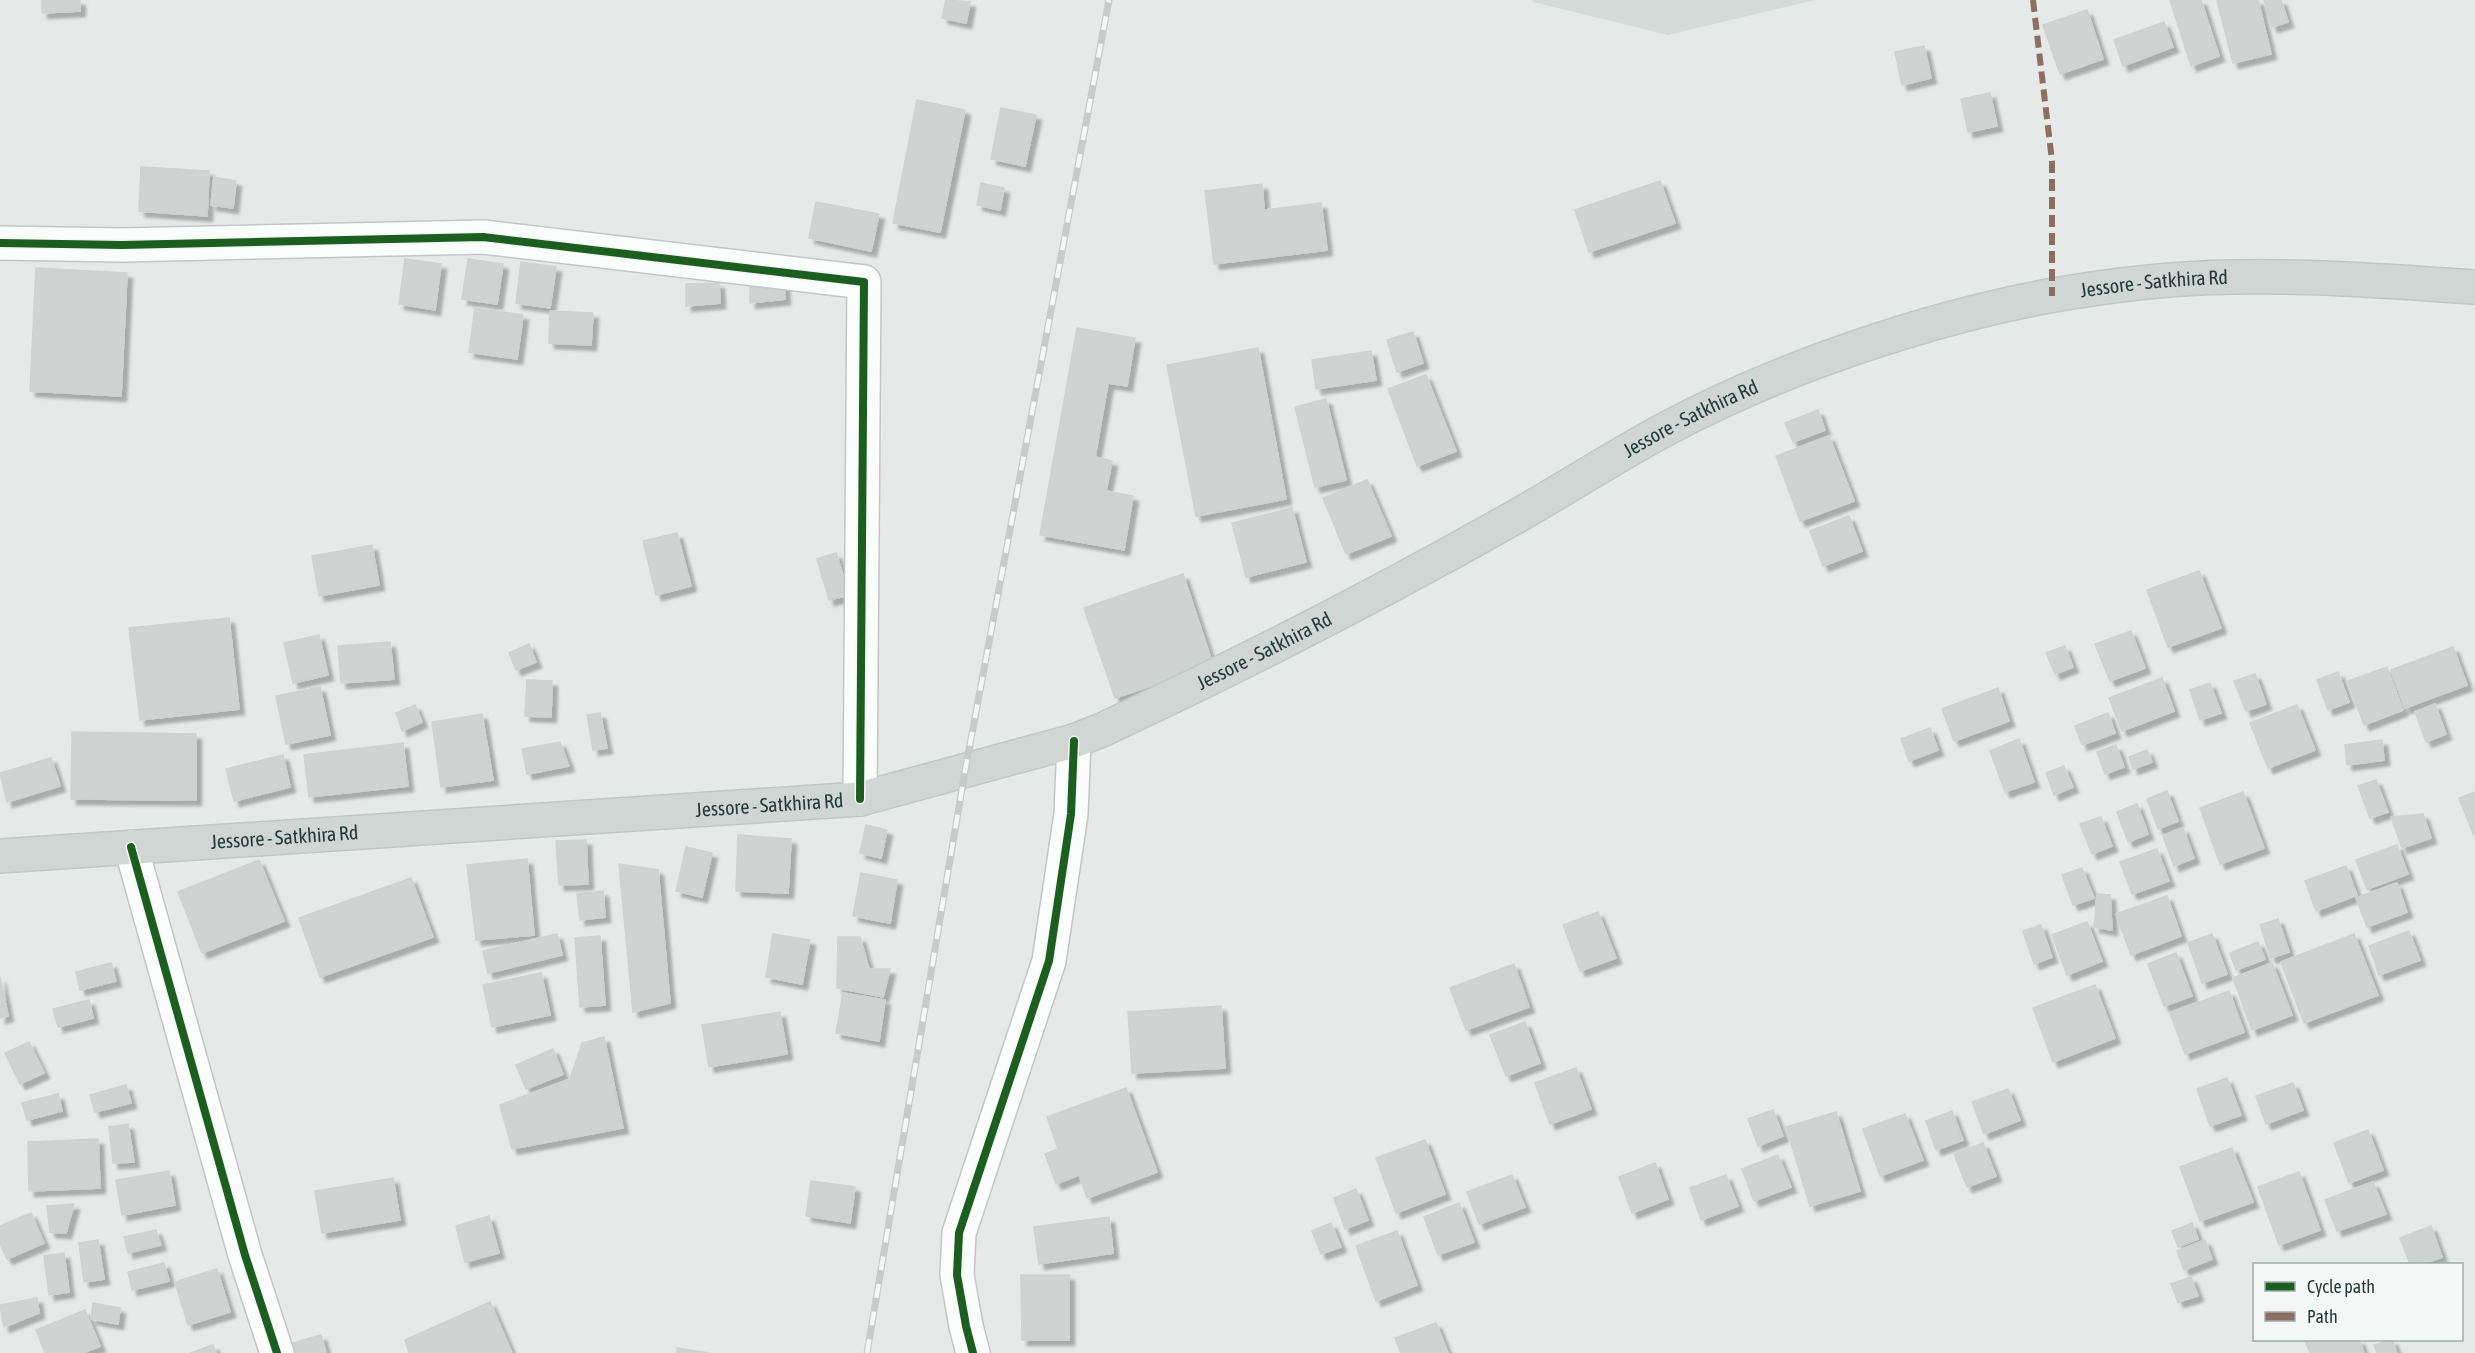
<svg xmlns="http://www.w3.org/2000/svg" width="2475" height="1353" font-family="'Asap Condensed',sans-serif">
  <defs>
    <filter id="shadow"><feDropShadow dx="5.5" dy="5.5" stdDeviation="1.5" flood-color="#0004"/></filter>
  </defs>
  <rect width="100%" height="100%" fill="#e5eae8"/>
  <!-- built -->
  <polygon fill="#d3dbd8" points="1532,0 1815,0 1668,35 1533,2"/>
  <!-- building -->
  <g fill="#cfd3d2" stroke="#ced3d1" stroke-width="1.5" filter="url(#shadow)">
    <polygon points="42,0 80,0 80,11 42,13"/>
    <polygon points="946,0 970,2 966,23 942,18"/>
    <polygon points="2170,0 2201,0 2219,56 2191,66"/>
    <polygon points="2217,0 2258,0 2271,54 2233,63"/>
    <polygon points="2264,0 2281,0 2288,22 2272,27"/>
    <polygon points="2087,10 2103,59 2060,74 2043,25"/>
    <polygon points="2164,22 2173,47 2123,66 2114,40"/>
    <polygon points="1924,46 1931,78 1902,85 1895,52"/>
    <polygon points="1990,93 1997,126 1968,132 1961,99"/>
    <polygon points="917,100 965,110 940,232 893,223"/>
    <polygon points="1001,108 1036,115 1025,166 991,159"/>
    <polygon points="141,167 209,171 207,216 139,211"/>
    <polygon points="214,177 236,181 233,208 211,205"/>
    <polygon points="1660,181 1675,223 1589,252 1575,210"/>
    <polygon points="981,183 1004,188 1000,210 977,205"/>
    <polygon points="1262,184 1264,210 1321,203 1327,250 1214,264 1205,191"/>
    <polygon points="816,202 879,214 871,251 809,238"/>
    <polygon points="405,259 441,264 435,310 399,304"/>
    <polygon points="468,259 503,264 497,304 462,299"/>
    <polygon points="521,262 556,267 550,308 516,303"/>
    <polygon points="36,268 127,273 121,396 30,391"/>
    <polygon points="784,280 785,299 750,303 750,281"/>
    <polygon points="719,283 720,303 686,306 686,284"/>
    <polygon points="475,308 523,315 517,359 469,352"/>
    <polygon points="550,311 593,313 591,345 549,343"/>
    <polygon points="1077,328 1135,338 1127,386 1108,383 1095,457 1112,461 1106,491 1133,496 1124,550 1040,535"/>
    <polygon points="1413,332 1423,363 1397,372 1387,340"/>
    <polygon points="1258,348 1286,499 1196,516 1167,365"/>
    <polygon points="1371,351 1376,380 1316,389 1312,360"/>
    <polygon points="1426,375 1456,451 1417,466 1388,389"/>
    <polygon points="1326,399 1346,480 1315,487 1295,407"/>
    <polygon points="1818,410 1825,430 1793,442 1785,423"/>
    <polygon points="1829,436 1854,501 1800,521 1776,456"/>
    <polygon points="1367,480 1391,536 1346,554 1323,498"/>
    <polygon points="1292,508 1306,562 1246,577 1232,523"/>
    <polygon points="1849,516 1862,551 1823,566 1810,531"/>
    <polygon points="677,533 691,586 656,595 643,541"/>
    <polygon points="372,545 379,585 319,596 312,556"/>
    <polygon points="836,553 849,595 829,600 817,559"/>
    <polygon points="2199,571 2221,628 2168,647 2147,590"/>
    <polygon points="1183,574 1213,665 1115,698 1084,608"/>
    <polygon points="229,618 239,709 140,720 129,628"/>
    <polygon points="2131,631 2145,668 2110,681 2095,644"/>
    <polygon points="319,635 328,675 293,683 284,643"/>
    <polygon points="390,642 394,679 341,683 338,646"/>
    <polygon points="529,644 536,662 516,670 509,653"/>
    <polygon points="2065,646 2073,667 2055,674 2046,653"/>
    <polygon points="2453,647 2467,685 2405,708 2391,670"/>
    <polygon points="2387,667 2403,710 2364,725 2348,681"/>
    <polygon points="2338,672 2349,702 2328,710 2317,680"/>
    <polygon points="2255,674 2266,704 2246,711 2234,681"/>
    <polygon points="2162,678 2174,711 2122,731 2109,698"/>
    <polygon points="527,680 552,681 551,717 525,716"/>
    <polygon points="2210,683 2221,713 2200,720 2190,690"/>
    <polygon points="320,687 330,735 286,744 276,696"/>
    <polygon points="1998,688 2009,721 1954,741 1942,709"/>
    <polygon points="2435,704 2446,734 2426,742 2415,712"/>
    <polygon points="415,705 422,722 402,731 396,713"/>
    <polygon points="2297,705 2315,750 2268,768 2250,723"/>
    <polygon points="600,713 607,748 593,750 587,715"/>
    <polygon points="2108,713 2115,733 2082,745 2075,726"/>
    <polygon points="482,714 493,780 441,787 432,722"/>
    <polygon points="1930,728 1938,750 1909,761 1901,739"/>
    <polygon points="72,732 196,734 196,800 71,799"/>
    <polygon points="2019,739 2034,782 2005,792 1990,751"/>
    <polygon points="2382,740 2384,760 2347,765 2345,745"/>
    <polygon points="560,742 569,766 527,774 522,749"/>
    <polygon points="403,743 408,786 309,797 304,755"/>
    <polygon points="2116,745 2124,767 2105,774 2097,752"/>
    <polygon points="2147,750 2152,762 2133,769 2129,757"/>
    <polygon points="283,755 290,787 234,801 226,769"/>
    <polygon points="51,758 60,786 7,802 0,773"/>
    <polygon points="2064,766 2073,787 2054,795 2046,773"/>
    <polygon points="2376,780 2388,812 2370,818 2358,786"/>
    <polygon points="2167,791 2178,821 2158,829 2147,799"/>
    <polygon points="2243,792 2264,848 2220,864 2200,808"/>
    <polygon points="2475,792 2475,833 2473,834 2459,798"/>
    <polygon points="2137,804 2148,834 2128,842 2117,812"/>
    <polygon points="2423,814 2431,838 2402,848 2391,817"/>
    <polygon points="2101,817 2112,846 2092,854 2080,824"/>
    <polygon points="866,825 887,830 881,858 860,853"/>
    <polygon points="2183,828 2194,858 2174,866 2163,836"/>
    <polygon points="738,835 791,839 788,893 736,891"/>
    <polygon points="586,840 588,884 559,885 556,841"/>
    <polygon points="2397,845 2408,874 2367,889 2356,860"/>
    <polygon points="686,847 712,853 702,897 676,891"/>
    <polygon points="2157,849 2169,881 2132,894 2120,862"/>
    <polygon points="527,859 534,935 476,940 467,865"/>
    <polygon points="259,860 284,921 202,953 178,892"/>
    <polygon points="619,864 658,870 670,1003 633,1012"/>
    <polygon points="2346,866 2357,895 2316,911 2305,881"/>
    <polygon points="2082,868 2094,898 2073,905 2062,875"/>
    <polygon points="861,873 897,880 890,923 853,916"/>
    <polygon points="411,878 433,937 320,977 299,918"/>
    <polygon points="2397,883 2407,912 2367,927 2356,898"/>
    <polygon points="603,891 605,917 580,920 577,894"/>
    <polygon points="2097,894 2110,895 2112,930 2094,927"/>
    <polygon points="2167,896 2181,936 2131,955 2116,914"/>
    <polygon points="1598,912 1616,958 1580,971 1563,925"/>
    <polygon points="2278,919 2289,952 2271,958 2260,925"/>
    <polygon points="2087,922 2102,961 2067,975 2052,935"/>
    <polygon points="2041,925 2052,957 2034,964 2023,931"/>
    <polygon points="2409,931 2420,960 2379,975 2369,946"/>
    <polygon points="557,934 562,955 488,973 483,951"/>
    <polygon points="773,934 810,940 802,984 766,977"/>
    <polygon points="2212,934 2227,974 2202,983 2188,943"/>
    <polygon points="2354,934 2378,995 2304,1023 2281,962"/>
    <polygon points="600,936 605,1005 580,1007 575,938"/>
    <polygon points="838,937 860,937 869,969 890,969 883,997 837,988"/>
    <polygon points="2258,942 2265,959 2236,970 2230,953"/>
    <polygon points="2176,953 2192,996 2164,1006 2148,964"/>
    <polygon points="111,963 116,981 80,990 76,972"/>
    <polygon points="2272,963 2292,1015 2252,1030 2233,978"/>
    <polygon points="1514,964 1529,1007 1466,1030 1450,988"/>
    <polygon points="541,973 550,1015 492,1027 483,985"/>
    <polygon points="0,977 8,1016 0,1018"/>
    <polygon points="2095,985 2115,1038 2053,1062 2033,1008"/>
    <polygon points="2229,991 2244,1032 2185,1054 2170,1013"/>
    <polygon points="843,993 885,1000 879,1041 836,1033"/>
    <polygon points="89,1000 93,1018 58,1027 53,1009"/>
    <polygon points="1221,1006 1225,1068 1132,1073 1128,1012"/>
    <polygon points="780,1012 787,1054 709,1067 702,1025"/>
    <polygon points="1525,1022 1540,1063 1506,1076 1490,1035"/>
    <polygon points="604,1037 623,1128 512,1149 500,1105 570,1079 582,1043"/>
    <polygon points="29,1042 44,1073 20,1084 5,1053"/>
    <polygon points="553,1049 563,1074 526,1089 516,1065"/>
    <polygon points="1576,1068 1591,1109 1550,1124 1535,1083"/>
    <polygon points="2227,1078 2241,1115 2210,1126 2197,1089"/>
    <polygon points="2293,1083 2303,1110 2266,1124 2256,1096"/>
    <polygon points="126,1085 131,1103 95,1112 90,1095"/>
    <polygon points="1126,1088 1157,1172 1087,1198 1079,1175 1056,1184 1045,1154 1058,1149 1047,1117"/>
    <polygon points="2008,1089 2020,1120 1984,1134 1972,1102"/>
    <polygon points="58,1094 62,1111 27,1120 22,1103"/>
    <polygon points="1773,1110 1783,1136 1758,1146 1748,1119"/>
    <polygon points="1952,1111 1963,1140 1936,1150 1926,1121"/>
    <polygon points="1836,1112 1860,1191 1810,1206 1786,1127"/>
    <polygon points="1905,1114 1923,1160 1880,1176 1863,1129"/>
    <polygon points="128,1124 134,1162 113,1163 109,1127"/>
    <polygon points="2368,1130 2383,1170 2349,1183 2334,1143"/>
    <polygon points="98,1139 100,1188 29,1191 28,1142"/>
    <polygon points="1425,1140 1445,1194 1396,1213 1376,1158"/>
    <polygon points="1983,1143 1996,1176 1967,1187 1954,1154"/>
    <polygon points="2232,1148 2253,1202 2200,1221 2180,1167"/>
    <polygon points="1778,1155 1791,1187 1754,1201 1742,1169"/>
    <polygon points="1655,1163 1668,1199 1632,1213 1619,1177"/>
    <polygon points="169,1171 175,1205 122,1215 116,1180"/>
    <polygon points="2299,1172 2320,1230 2279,1245 2258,1187"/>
    <polygon points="1512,1175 1525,1207 1479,1224 1467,1192"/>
    <polygon points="1726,1175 1738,1206 1701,1220 1690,1188"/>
    <polygon points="393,1178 400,1220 322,1233 315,1191"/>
    <polygon points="811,1181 855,1187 850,1223 806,1216"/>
    <polygon points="2373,1182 2386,1214 2337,1231 2325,1200"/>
    <polygon points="1356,1189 1368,1220 1345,1229 1334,1198"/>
    <polygon points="1459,1203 1474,1242 1438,1255 1424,1217"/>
    <polygon points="74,1204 66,1233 50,1232 47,1206"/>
    <polygon points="31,1213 44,1243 7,1259 0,1244 0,1226"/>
    <polygon points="489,1216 499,1253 465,1262 456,1226"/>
    <polygon points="1109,1217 1113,1253 1039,1264 1034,1227"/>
    <polygon points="1331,1223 1341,1247 1321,1254 1312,1231"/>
    <polygon points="2192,1223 2198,1239 2178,1247 2172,1231"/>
    <polygon points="2431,1226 2442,1257 2423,1264 2410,1264 2400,1238"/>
    <polygon points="156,1230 161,1245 128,1253 124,1237"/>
    <polygon points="1397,1231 1417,1285 1376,1301 1356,1246"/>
    <polygon points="98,1240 104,1279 84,1282 79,1243"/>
    <polygon points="2205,1240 2212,1259 2184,1270 2177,1251"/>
    <polygon points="64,1253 69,1292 49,1295 44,1256"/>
    <polygon points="164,1263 169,1281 132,1290 128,1272"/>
    <polygon points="217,1269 230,1312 188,1325 175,1282"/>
    <polygon points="1021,1275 1069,1275 1069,1340 1022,1340"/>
    <polygon points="2191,1277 2198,1296 2178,1302 2171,1284"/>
    <polygon points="37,1298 39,1313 4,1327 0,1305"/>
    <polygon points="490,1302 512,1353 409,1353 405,1340"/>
    <polygon points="93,1303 120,1308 118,1324 91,1319"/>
    <polygon points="85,1310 100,1346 83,1353 45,1353 36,1330"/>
    <polygon points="1436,1323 1448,1353 1401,1353 1395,1338"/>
    <polygon points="321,1335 326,1353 288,1353 286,1345"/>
    <polygon points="2305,1340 2359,1340 2364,1353 2310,1353"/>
    <polygon points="2392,1340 2397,1353 2377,1353 2374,1345"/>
    <polygon points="213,1345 216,1353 190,1353"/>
    <polygon points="677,1348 709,1353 677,1353"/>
  </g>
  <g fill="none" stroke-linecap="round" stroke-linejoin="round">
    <!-- minor casing -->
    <g stroke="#c2c7c5" stroke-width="36">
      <g id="minor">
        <polyline points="0,243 122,245 483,237 864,282 860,799"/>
        <polyline points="131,847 245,1255 277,1353"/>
        <polyline points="973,1353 966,1326 957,1275 959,1233 1049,961 1071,814 1074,741"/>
      </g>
    </g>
    <!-- major casing -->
    <g stroke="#c1c9c7" stroke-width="36">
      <g id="major">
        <path id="s1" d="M0,856L860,799L1074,741L1102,730C1243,664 1381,593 1517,516C1566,488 1614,457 1664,430C1777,369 1927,318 2054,295C2112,285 2172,278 2231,277C2312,275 2394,282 2475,287"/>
      </g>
    </g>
    <!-- minor -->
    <use href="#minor" stroke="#fbfcfc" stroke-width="33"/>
    <!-- major -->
    <use href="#major" stroke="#cfd6d4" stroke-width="33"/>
    <!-- rail casing -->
    <g stroke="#c7cbca" stroke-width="7">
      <polyline id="rail" points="867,1353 965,771 1109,0"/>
    </g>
    <!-- rail -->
    <use href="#rail" stroke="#f3f8f6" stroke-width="4.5" stroke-dasharray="14" stroke-linecap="butt"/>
    <!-- quiet -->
    <polyline stroke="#8d6e63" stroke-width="6" stroke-dasharray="12 6" stroke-linecap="butt" points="2033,0 2052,161 2052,296"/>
    <!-- cycleway casing -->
    <g stroke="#f3f8f6" stroke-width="11">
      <g id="cycleway">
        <polyline points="0,243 122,245 483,237 864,282 860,799"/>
        <polyline points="131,847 245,1255 277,1353"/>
        <polyline points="973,1353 966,1326 957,1275 959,1233 1049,961 1071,814 1074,741"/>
      </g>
    </g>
    <!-- cycleway -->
    <use href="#cycleway" stroke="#1b5e20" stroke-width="8"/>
  </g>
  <g text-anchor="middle" stroke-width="4.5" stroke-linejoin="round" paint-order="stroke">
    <!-- street labels -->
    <g font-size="20" fill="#243b37" stroke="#f3f8f6">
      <text dy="7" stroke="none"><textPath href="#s1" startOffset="2266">Jessore - Satkhira Rd</textPath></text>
      <text dy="7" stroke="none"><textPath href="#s1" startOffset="1780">Jessore - Satkhira Rd</textPath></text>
      <text dy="7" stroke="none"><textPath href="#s1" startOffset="1294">Jessore - Satkhira Rd</textPath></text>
      <text dy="7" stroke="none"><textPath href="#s1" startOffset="771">Jessore - Satkhira Rd</textPath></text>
      <text dy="7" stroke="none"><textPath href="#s1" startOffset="285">Jessore - Satkhira Rd</textPath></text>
    </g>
  </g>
  <!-- legend -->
  <rect x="2253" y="1263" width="210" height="78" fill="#f3f8f6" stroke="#a0acaa" stroke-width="1.5"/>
  <rect x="2265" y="1282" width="30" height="9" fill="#1b5e20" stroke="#a0acaa" stroke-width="1.5"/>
  <text x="2307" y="1293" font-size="18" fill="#243b37">Cycle path</text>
  <rect x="2265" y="1312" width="30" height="9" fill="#8d6e63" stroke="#a0acaa" stroke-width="1.5"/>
  <text x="2307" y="1323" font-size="18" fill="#243b37">Path</text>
</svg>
